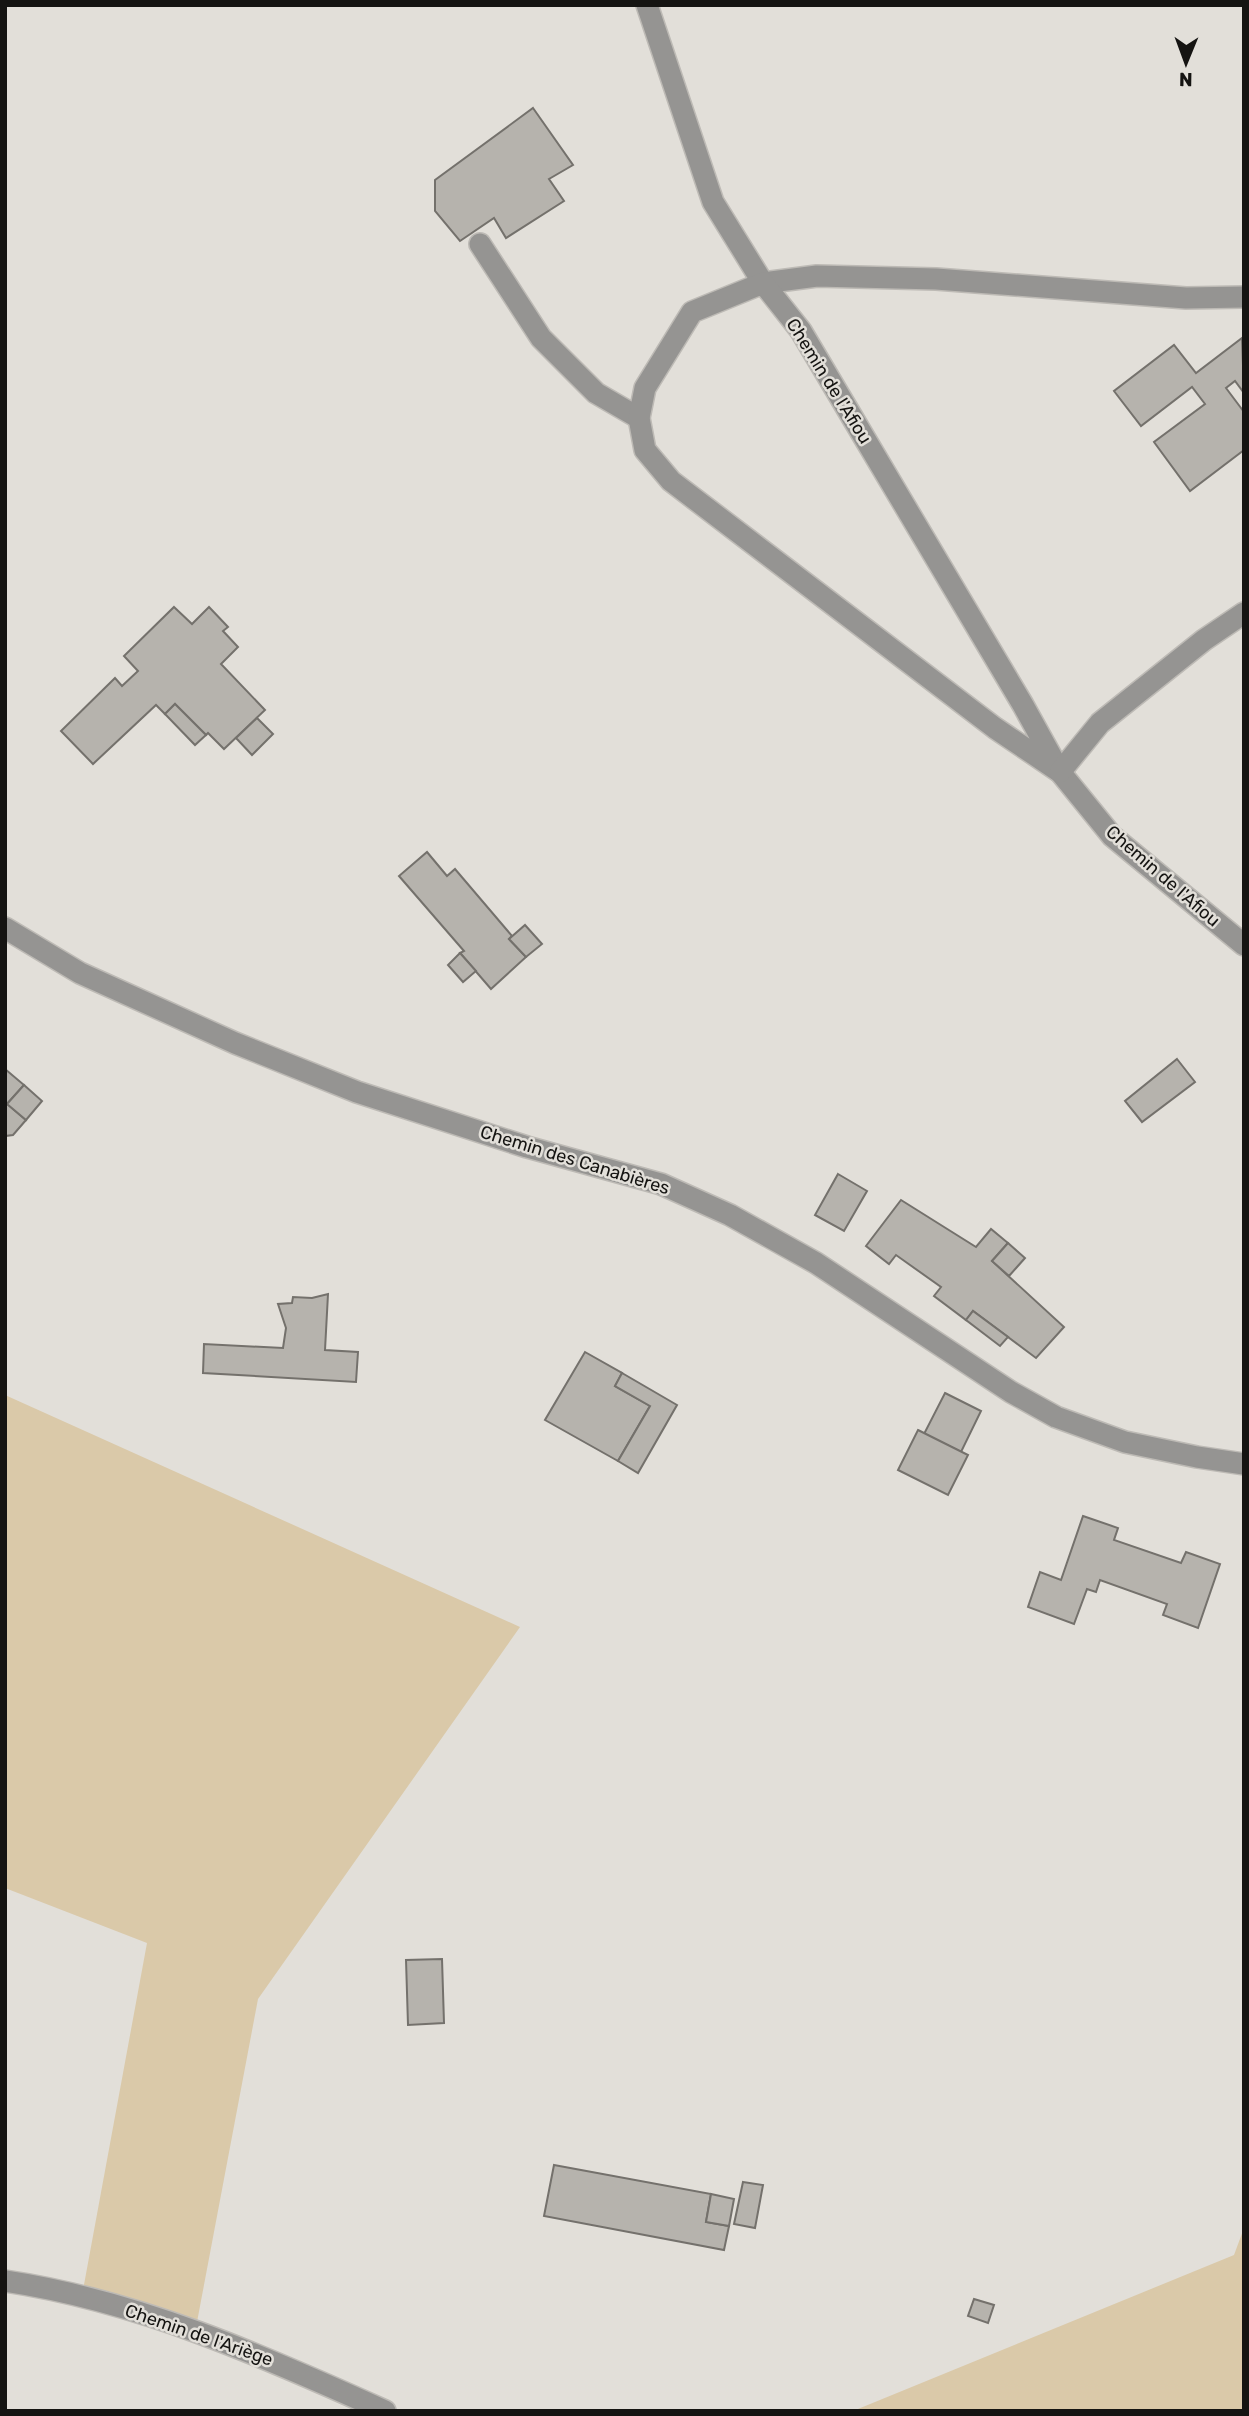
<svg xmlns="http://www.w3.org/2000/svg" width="1249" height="2416" font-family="Rubik,sans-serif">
  <rect width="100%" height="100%" fill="#e2dfd9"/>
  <!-- green -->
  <g fill="#dac9a9">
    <polygon points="5,1395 520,1627 258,1999 197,2322 81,2301 147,1943 5,1888"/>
    <polygon points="1244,2228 1244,2411 853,2411 1234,2255"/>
  </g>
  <!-- building -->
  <g fill="#b6b3ad" stroke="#74716c" stroke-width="2">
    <polygon points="533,108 573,165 549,179 564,201 506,238 494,218 460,241 435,211 435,180"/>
    <polygon points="1242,338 1244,393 1235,381 1226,388 1244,412 1244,450 1190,491 1154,442 1205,404 1192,387 1141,426 1114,391 1174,345 1196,373"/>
    <polygon points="174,607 192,624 209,607 228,627 223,631 238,647 221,664 265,710 224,749 208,733 206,735 175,704 165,714 156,705 93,764 61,731 115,678 122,686 138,671 124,656"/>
    <polygon points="175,704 206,735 195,745 165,714"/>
    <polygon points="257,718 273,734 252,755 236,738"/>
    <polygon points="427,852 447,876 455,869 512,936 509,939 526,957 491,989 460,953 464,951 399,876"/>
    <polygon points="525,925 542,944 526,957 509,939"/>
    <polygon points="460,953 476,971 463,982 448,965"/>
    <polygon points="1177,1059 1195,1082 1142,1122 1125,1101"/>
    <polygon points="5,1069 24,1085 7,1104 26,1120 13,1135 5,1136"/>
    <polygon points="24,1085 42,1101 26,1120 7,1104"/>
    <polygon points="838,1174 867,1191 844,1231 815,1215"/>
    <polygon points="901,1200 976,1247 991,1229 1008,1243 992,1261 1064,1327 1036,1358 973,1311 966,1320 934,1296 941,1287 896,1255 889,1264 866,1246"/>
    <polygon points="1008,1243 1025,1258 1009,1276 992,1261"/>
    <polygon points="328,1294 325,1350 358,1352 356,1382 203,1373 204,1344 283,1348 286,1328 278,1304 292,1303 293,1297 312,1298"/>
    <polygon points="973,1311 1008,1337 1000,1346 966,1320"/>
    <polygon points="585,1352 622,1373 615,1386 650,1406 618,1461 545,1420"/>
    <polygon points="622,1373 677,1405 638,1473 618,1461 650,1406 615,1386"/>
    <polygon points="945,1393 981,1411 961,1452 924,1434"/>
    <polygon points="918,1430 968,1455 948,1495 898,1470"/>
    <polygon points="1083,1516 1118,1528 1114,1540 1181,1563 1186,1552 1220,1564 1198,1628 1163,1615 1167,1604 1100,1580 1096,1592 1087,1589 1074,1624 1028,1607 1040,1572 1061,1580"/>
    <polygon points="442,1959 444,2023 408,2025 406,1960"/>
    <polygon points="554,2165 711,2194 706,2222 729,2226 724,2250 544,2216"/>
    <polygon points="743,2182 763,2185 755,2228 734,2224"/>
    <polygon points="711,2194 734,2199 729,2226 706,2222"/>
    <polygon points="974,2299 994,2305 988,2323 968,2316"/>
  </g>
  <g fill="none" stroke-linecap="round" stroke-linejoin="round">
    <!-- minor casing -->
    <g stroke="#bdbab5" stroke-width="24">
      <g id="minor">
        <polyline points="647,5 713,202 763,283 817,276 936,279 1186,298 1244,297"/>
        <polyline points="480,244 541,338 596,393 639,418"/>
        <polyline points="1060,772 995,728 671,481 645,450 639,418 645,388 692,312 763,283 801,331 1023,705 1060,772 1112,836 1244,945"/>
        <polyline points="1060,772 1100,723 1204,640 1244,613"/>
        <polyline points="5,928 80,973 235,1043 357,1092 527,1147 661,1184 730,1215 816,1263 1011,1392 1056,1417 1125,1442 1197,1457 1244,1464"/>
        <path d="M5,2281C139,2301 263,2356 385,2411"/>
      </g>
    </g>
    <!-- minor -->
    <use href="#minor" stroke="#959492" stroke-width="21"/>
  </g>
  <g text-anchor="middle" stroke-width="5" stroke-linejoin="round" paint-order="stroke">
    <!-- street labels -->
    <g font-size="18" fill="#151412" stroke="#e2dfd9">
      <text transform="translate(829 381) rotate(58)" y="6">Chemin de l'Afiou</text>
      <text transform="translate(1163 876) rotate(41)" y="6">Chemin de l'Afiou</text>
      <text transform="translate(575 1160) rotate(17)" y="6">Chemin des Canabières</text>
      <text transform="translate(199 2335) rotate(19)" y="6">Chemin de l'Ariège</text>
    </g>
  </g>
  <!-- border -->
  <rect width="1249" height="2416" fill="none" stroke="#151412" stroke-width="14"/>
  <!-- north arrow -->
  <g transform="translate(1186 63) rotate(181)" stroke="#e2dfd9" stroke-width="5" paint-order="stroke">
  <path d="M0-5L12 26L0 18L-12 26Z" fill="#151412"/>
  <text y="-10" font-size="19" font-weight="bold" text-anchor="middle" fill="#151412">N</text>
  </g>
</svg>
